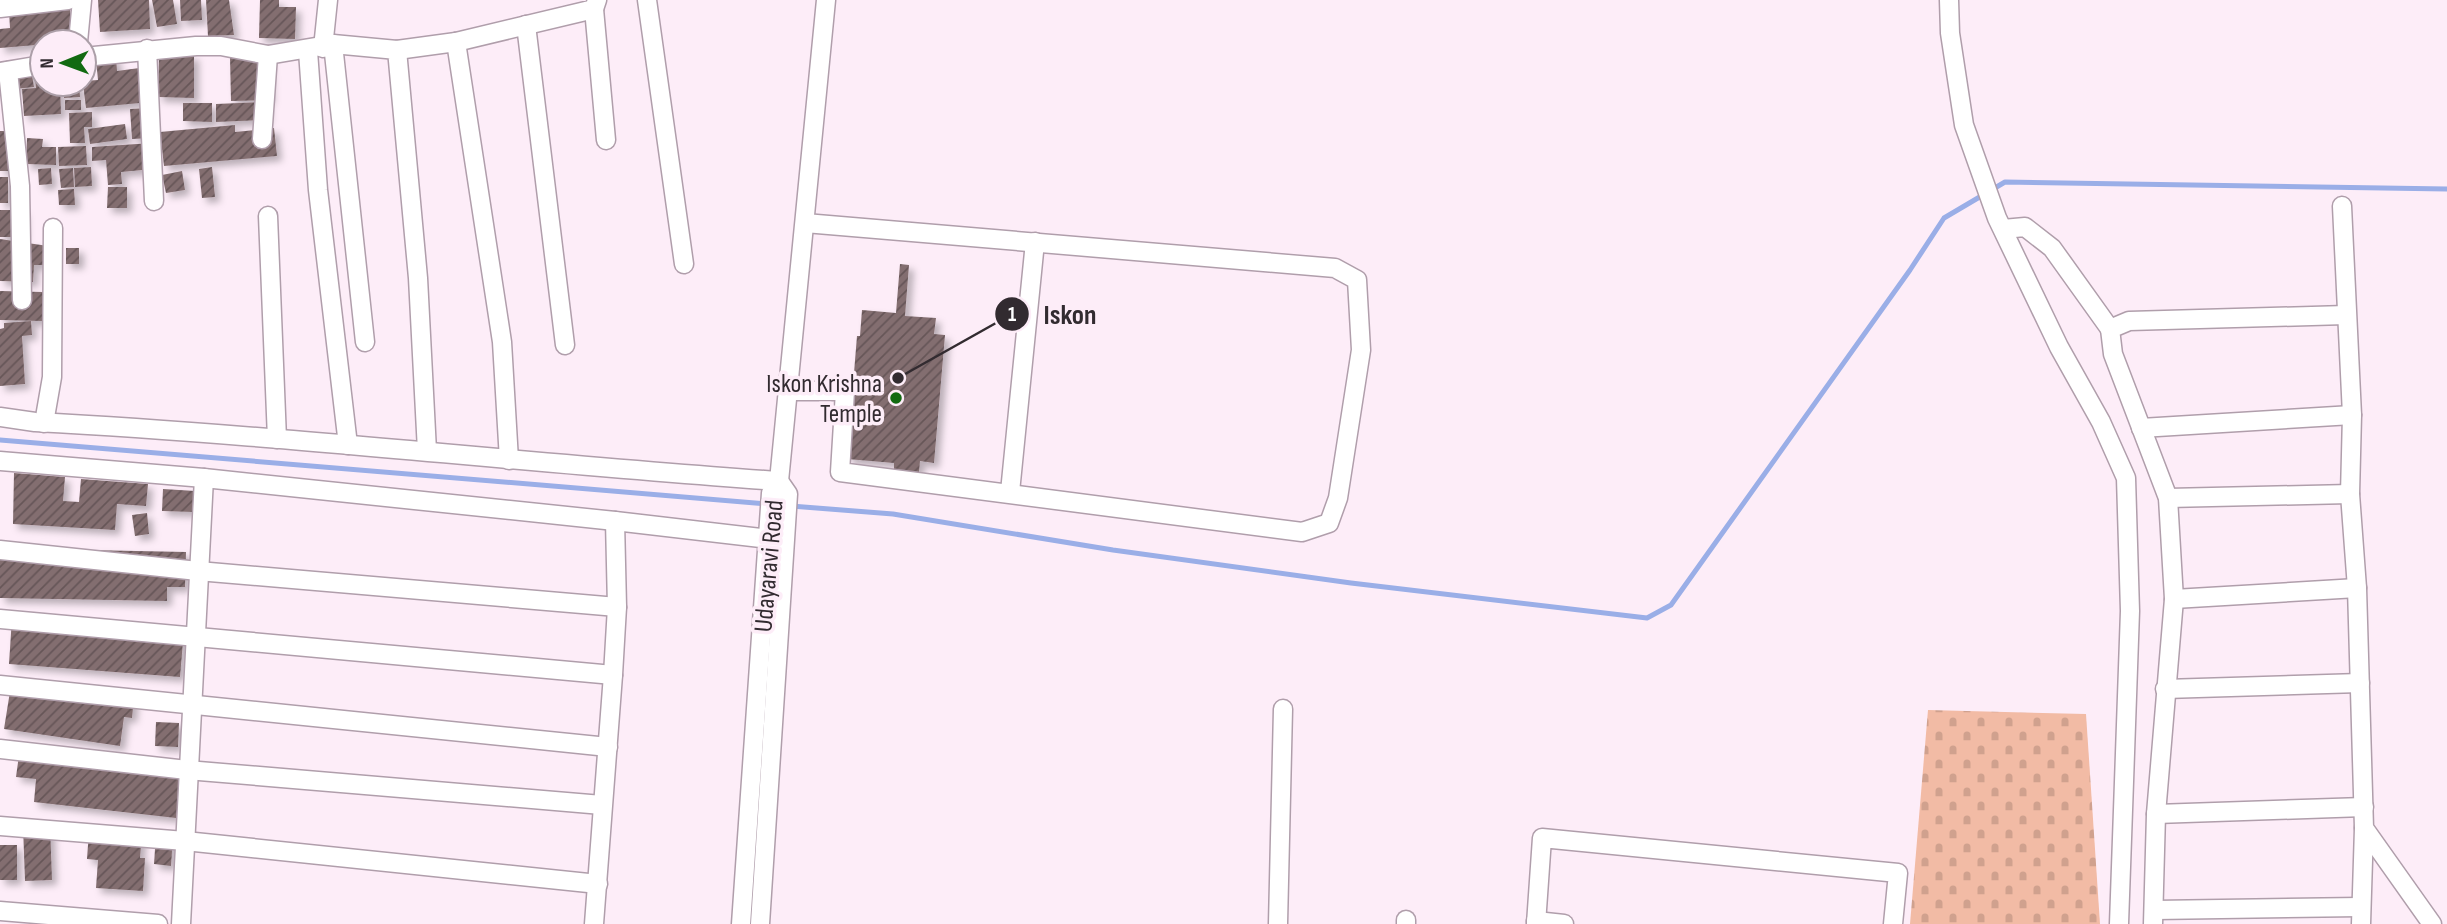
<svg xmlns="http://www.w3.org/2000/svg" width="2447" height="924" font-family="'Sofia Sans Condensed',sans-serif">
  <defs>
    <pattern id="cemetery-stones" width="16" height="16" patternUnits="userSpaceOnUse" patternTransform="scale(1.75)"><rect width="16" height="16" fill="#f2bba5"/><path d="M2 7V4a2 2 0 0 1 4 0v3zM10 15v-3a2 2 0 0 1 4 0v3z" fill="#d0a18e"/></pattern>
    <pattern id="building-hatch" width="6" height="6" patternUnits="userSpaceOnUse" patternTransform="scale(1.75)"><rect width="6" height="6" fill="#836e70"/><path d="M-1 1l2-2M0 6l6-6M5 7l2-2" fill="none" stroke="#665658"/></pattern>
    <filter id="shadow"><feDropShadow dx="5" dy="5" stdDeviation="3.5" flood-color="#0004"/></filter>
  </defs>
  <rect width="100%" height="100%" fill="#fdedf8"/>
  <!-- cemetery -->
  <polygon fill="url(#cemetery-stones)" points="1928,710 2086,714 2100,924 1910,924"/>
  <g fill="none" stroke-linecap="round" stroke-linejoin="round">
    <!-- stream -->
    <g stroke="#9aaee7" stroke-width="5">
      <polyline points="0,440 768,504"/>
      <polyline points="791,506 893,514 1113,550 1351,583 1647,618 1671,605 1910,270 1944,218 2005,182 2447,189"/>
    </g>
  </g>
  <!-- building -->
  <g fill="url(#building-hatch)" filter="url(#shadow)">
    <polygon points="98,0 149,0 150,29 100,32"/>
    <polygon points="152,0 173,0 177,24 157,27"/>
    <polygon points="180,0 201,0 202,20 181,21"/>
    <polygon points="206,0 229,0 234,35 208,36"/>
    <polygon points="260,0 279,0 279,7 296,7 295,39 259,38"/>
    <polygon points="70,7 72,42 0,48 0,29 10,28 9,11"/>
    <polygon points="159,55 194,55 194,98 158,97"/>
    <polygon points="268,56 269,100 231,101 230,57"/>
    <polygon points="116,57 117,71 147,67 151,102 86,108 83,84 84,81 98,80 96,59"/>
    <polygon points="31,69 34,87 15,89 12,71"/>
    <polygon points="35,79 42,79 42,84 60,84 61,114 24,116 22,89 36,88"/>
    <polygon points="63,84 79,84 80,97 64,98"/>
    <rect x="65" y="100" width="16" height="10"/>
    <polygon points="266,102 266,120 216,122 216,104"/>
    <polygon points="183,103 212,103 212,122 183,121"/>
    <polygon points="149,108 151,138 132,139 130,109"/>
    <polygon points="92,112 92,127 84,127 85,143 70,143 69,113"/>
    <polygon points="125,124 127,139 90,144 88,129"/>
    <polygon points="235,125 235,132 274,128 277,156 164,166 160,132"/>
    <polygon points="0,131 9,131 11,171 0,171"/>
    <polygon points="27,138 43,139 42,147 56,147 56,165 26,164"/>
    <polygon points="152,143 153,169 121,172 122,184 108,185 106,160 92,161 92,147"/>
    <polygon points="86,146 87,165 59,166 58,147"/>
    <polygon points="91,167 92,186 75,187 74,168"/>
    <polygon points="212,167 215,197 202,198 199,169"/>
    <polygon points="51,168 52,184 39,185 38,169"/>
    <polygon points="73,168 74,187 61,188 59,169"/>
    <polygon points="182,171 185,190 166,193 162,175"/>
    <rect x="0" y="177" width="8" height="26"/>
    <polygon points="108,187 127,187 127,208 107,208"/>
    <polygon points="74,189 75,205 59,205 58,190"/>
    <rect x="0" y="210" width="23" height="27"/>
    <polygon points="0,239 48,246 48,265 34,265 33,282 0,281"/>
    <rect x="66" y="248" width="13" height="16"/>
    <polygon points="900,264 909,265 905,316 936,318 934,334 945,335 934,463 920,461 919,472 894,470 894,463 847,459 857,336 860,336 862,310 896,313"/>
    <polygon points="0,291 43,292 42,321 0,320"/>
    <polygon points="31,321 32,335 22,336 25,384 0,386 0,329 4,328 4,323"/>
    <polygon points="14,473 65,477 63,501 79,502 81,479 148,484 146,506 117,504 115,530 13,524"/>
    <polygon points="163,489 195,491 194,512 162,511"/>
    <polygon points="147,513 149,534 135,536 132,515"/>
    <polygon points="0,544 37,545 37,549 186,552 185,587 167,587 167,601 0,598"/>
    <polygon points="12,618 184,630 180,677 9,664"/>
    <polygon points="12,679 134,698 132,718 124,717 120,746 4,729"/>
    <polygon points="156,722 179,723 178,747 155,746"/>
    <polygon points="20,748 182,765 176,818 34,802 36,779 16,777"/>
    <polygon points="50,825 52,880 25,881 23,826"/>
    <polygon points="89,831 142,834 140,858 145,858 143,891 96,888 98,860 87,859"/>
    <polygon points="156,835 173,836 171,866 154,864"/>
    <rect x="0" y="845" width="17" height="35"/>
  </g>
  <g fill="none" stroke-linecap="round" stroke-linejoin="round">
    <!-- minor casing -->
    <g stroke="#b09eab" stroke-width="21">
      <g id="minor">
        <polyline points="647,0 684,264"/>
        <polyline points="1949,0 1950,33 1964,125 1997,218 2059,347 2101,422 2126,478 2130,611 2119,924"/>
        <polyline points="0,8 68,0"/>
        <polyline points="594,9 606,140"/>
        <polyline points="526,25 565,345"/>
        <polyline points="78,42 82,0"/>
        <polyline points="456,42 502,342 509,460"/>
        <polyline points="333,44 365,342"/>
        <polyline points="323,48 328,0"/>
        <polyline points="147,49 154,201"/>
        <polyline points="397,50 456,42 594,9 597,0"/>
        <polyline points="308,51 318,190 348,445"/>
        <polyline points="84,57 196,46 221,46 268,55 333,44 397,50 418,278 427,451"/>
        <polyline points="8,71 20,186 22,300"/>
        <polyline points="0,72 42,65"/>
        <polyline points="262,139 268,55"/>
        <polyline points="2342,206 2352,415 2350,494 2357,588 2364,828 2432,924"/>
        <polyline points="268,216 277,439"/>
        <polyline points="2003,229 2025,227 2052,248 2110,329"/>
        <polyline points="788,391 845,391 840,472 1302,532 1329,523 1338,498 1361,350 1357,280 1335,268 805,223"/>
        <path d="M0,417L35,422C284,435 531,464 779,481"/>
        <polyline points="44,423 52,377 53,228"/>
        <polyline points="2141,428 2352,415"/>
        <polyline points="0,461 204,478 615,521"/>
        <polyline points="1010,492 1035,242"/>
        <polyline points="2168,498 2350,494"/>
        <polyline points="0,550 198,571 617,607"/>
        <polyline points="2174,599 2357,588"/>
        <polyline points="0,619 613,675"/>
        <polyline points="0,685 608,747"/>
        <polyline points="2165,689 2360,683"/>
        <polyline points="0,749 187,770 602,805"/>
        <polyline points="2156,814 2364,807"/>
        <polyline points="0,826 185,841 598,884"/>
        <polyline points="2155,910 2360,907"/>
        <polyline points="0,911 158,924"/>
        <polyline points="1536,921 1564,924"/>
        <polyline points="181,924 204,478"/>
        <polyline points="594,924 613,675 617,607 615,521 769,539"/>
        <polyline points="741,924 771,493 779,481 826,0"/>
        <polyline points="760,924 788,494 779,481"/>
        <polyline points="1278,924 1283,709"/>
        <polyline points="1406,924 1406,920"/>
        <polyline points="1536,924 1542,838 1898,873 1893,924"/>
        <polyline points="2153,924 2156,814 2174,599 2168,498 2113,354 2110,329 2129,321 2346,315"/>
        <polyline points="2361,924 2364,828"/>
      </g>
    </g>
    <!-- minor -->
    <use href="#minor" stroke="#fff" stroke-width="18"/>
  </g>
  <!-- markers -->
  <circle fill="#126a11" stroke="#fdedf8" stroke-width="2.5" cx="896" cy="398" r="7"/>
  <g text-anchor="middle" stroke-width="7" stroke-linejoin="round" paint-order="stroke">
    <!-- poi labels -->
    <g font-size="26" fill="#322b30" stroke="#fdedf8" text-anchor="end">
      <text x="882" y="392">Iskon Krishna<tspan x="882" dy="30">Temple</tspan></text>
    </g>
    <!-- street labels -->
    <g font-size="26" fill="#322b30" stroke="#fdedf8">
      <text transform="translate(768 566) rotate(-85)" y="9">Udayaravi Road</text>
    </g>
  </g>
  <!-- callouts -->
  <path fill="none" stroke="#322b30" stroke-width="2.5" d="M898 378L1012 314"/>
  <g fill="#322b30" stroke="#fdedf8" stroke-width="2.5">
    <circle cx="898" cy="378" r="7"/>
    <circle cx="1012" cy="314" r="18"/>
  </g>
  <g font-size="21" text-anchor="middle" font-weight="bold" fill="#fff">
    <text x="1012" y="321">1</text>
  </g>
  <g font-size="28" text-anchor="middle" font-weight="bold" fill="#322b30" stroke="#fdedf8" stroke-width="7" stroke-linejoin="round" paint-order="stroke">
    <text x="1070" y="324">Iskon</text>
  </g>
  <!-- north arrow -->
  <g transform="translate(63 63) rotate(269)"><circle r="33" fill="#fdedf8" stroke="#ac9fa8" stroke-width="2"/>
  <path d="M0-5L12 26L0 18L-12 26Z" fill="#126a11"/>
  <text y="-10" font-size="19" font-weight="bold" text-anchor="middle" fill="#322b30">N</text>
  </g>
</svg>
